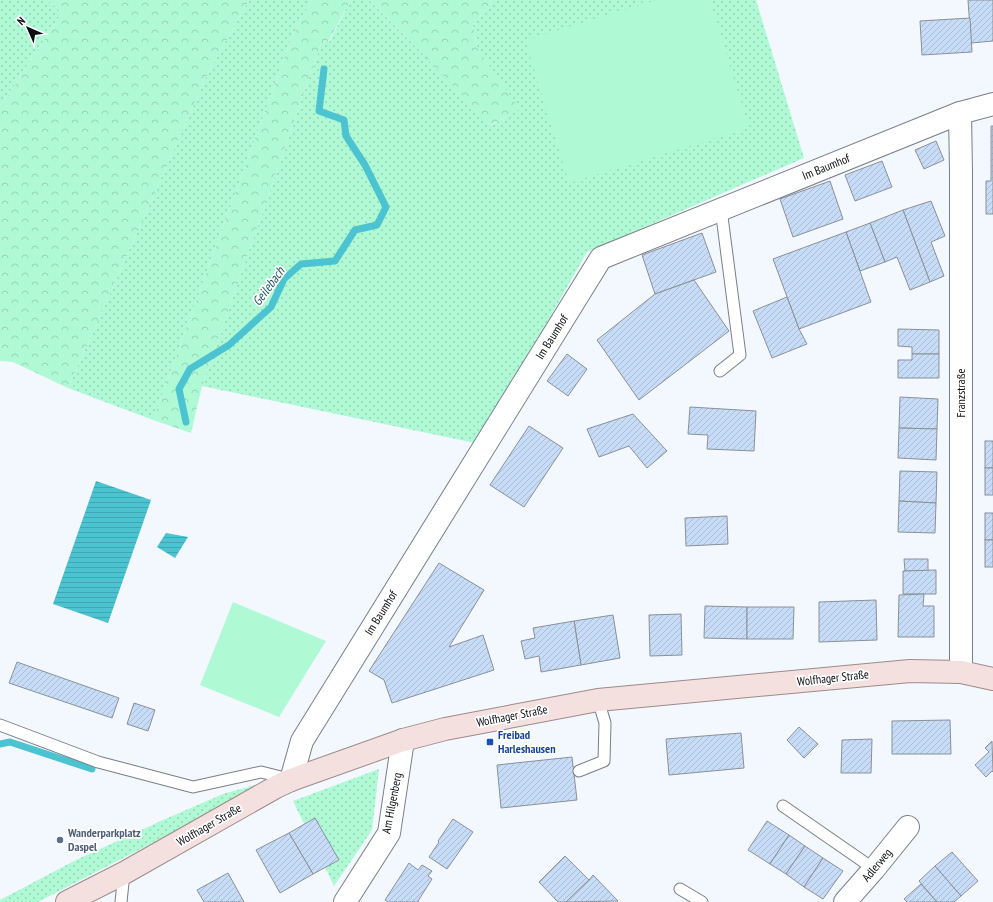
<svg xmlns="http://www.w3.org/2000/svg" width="993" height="902" font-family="'PT Sans Narrow',sans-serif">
  <defs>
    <pattern id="grass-dots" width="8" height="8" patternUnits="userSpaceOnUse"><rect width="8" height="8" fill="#aff9d5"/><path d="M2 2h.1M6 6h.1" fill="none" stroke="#95d4b6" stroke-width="1.8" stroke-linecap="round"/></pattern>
    <pattern id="forest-crowns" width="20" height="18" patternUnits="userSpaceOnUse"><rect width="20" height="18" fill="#aff9d5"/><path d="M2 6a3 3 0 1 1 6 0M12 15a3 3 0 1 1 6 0" fill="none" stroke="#95d4b6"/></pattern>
    <pattern id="water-rules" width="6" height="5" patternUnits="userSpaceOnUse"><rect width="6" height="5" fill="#4bc3d0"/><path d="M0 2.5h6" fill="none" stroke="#40a6b2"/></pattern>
    <pattern id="building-hatch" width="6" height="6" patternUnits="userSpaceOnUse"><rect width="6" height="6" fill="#c7ddf7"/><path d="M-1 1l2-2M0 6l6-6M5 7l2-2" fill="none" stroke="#aabcd3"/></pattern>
  </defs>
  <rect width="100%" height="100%" fill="#f3f8fe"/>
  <!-- grass -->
  <g fill="url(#grass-dots)">
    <polygon points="0,0 48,0 62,13 0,107"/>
    <polygon points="249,0 312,0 293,34 153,420 68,388 208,73"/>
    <polygon points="351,0 369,0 405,36 492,125 519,109 477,48 473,25 493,0 756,0 804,158 587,252 500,405 475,443 202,386 322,41 329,42"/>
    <polygon points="379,769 372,830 334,886 293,801"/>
    <polygon points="259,784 261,787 38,902 0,902 0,900 76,860 163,820 223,794"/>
  </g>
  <!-- forest -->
  <g fill="url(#forest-crowns)">
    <polygon points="48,0 249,0 208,73 68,388 13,362 0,361 0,107 62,13"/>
    <polygon points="312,0 351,0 328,42 322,41 202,386 191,433 153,420 293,34"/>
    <polygon points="369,0 493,0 473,25 477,48 520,109 491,125 405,36"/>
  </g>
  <!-- pitch -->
  <g fill="#aff9d5">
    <polygon points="657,0 710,0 749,128 569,183 525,40"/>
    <polygon points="233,602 326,641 279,717 200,685"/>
  </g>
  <!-- water -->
  <g fill="url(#water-rules)">
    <polygon points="96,481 151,500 108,623 53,604"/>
    <polygon points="166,533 188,537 175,558 157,547"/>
  </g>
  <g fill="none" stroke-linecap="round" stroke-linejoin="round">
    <!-- stream -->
    <g stroke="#4bc3d0" stroke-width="7">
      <polyline points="186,422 179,389 190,369 229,345 271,307 284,279 301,264 335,261 355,230 377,225 386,207 365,165 346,136 344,120 319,111 324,69"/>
      <polyline points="0,744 10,742 92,769"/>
    </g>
  </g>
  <!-- building -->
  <g fill="url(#building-hatch)" stroke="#899099">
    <polygon points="968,0 993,0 993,41 971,43"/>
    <polygon points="970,18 972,52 922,55 920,21"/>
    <polygon points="991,126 993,126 993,214 986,214 986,181 991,181"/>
    <polygon points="936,141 944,160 924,169 915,150"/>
    <polygon points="882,161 892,187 855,201 845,175"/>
    <polygon points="830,181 843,219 793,237 780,199"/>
    <polygon points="931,201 945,236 931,242 944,276 930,282 903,210"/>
    <polygon points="903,210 930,282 910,290 897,257 885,262 870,223"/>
    <polygon points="870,223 885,262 860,271 846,232"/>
    <polygon points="846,232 871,302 799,329 773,259"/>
    <polygon points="702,233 716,272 655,294 642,255"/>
    <polygon points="694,280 729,331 639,400 597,340 655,294"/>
    <polygon points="787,297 799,329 807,344 772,358 753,311"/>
    <polygon points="898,329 939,330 939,354 912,354 912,347 898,346"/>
    <polygon points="567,354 587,369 568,396 547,381"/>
    <polygon points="912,354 939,354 939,378 898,378 898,360 912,360"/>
    <polygon points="900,397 938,399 937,429 899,428"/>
    <polygon points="690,407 756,411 754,451 707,449 708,435 688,434"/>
    <polygon points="633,414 667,451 647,468 629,446 599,457 587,429"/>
    <polygon points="529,426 563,448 524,507 490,485"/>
    <polygon points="899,428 937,429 936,460 898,458"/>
    <rect x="985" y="441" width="8" height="27"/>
    <rect x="985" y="468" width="8" height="27"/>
    <polygon points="900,471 937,472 936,503 899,501"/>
    <polygon points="899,501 936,503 935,533 898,532"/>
    <rect x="985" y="513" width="8" height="27"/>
    <polygon points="727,516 728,544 686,546 685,518"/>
    <rect x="985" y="540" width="8" height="27"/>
    <polygon points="904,559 928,559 928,571 905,571"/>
    <polygon points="439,563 484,590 449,647 483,635 494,670 392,703 384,680 369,671"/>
    <polygon points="936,570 936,594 903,594 903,571"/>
    <polygon points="924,594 923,606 934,606 934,637 898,637 899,595"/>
    <polygon points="876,600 877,640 819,642 819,602"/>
    <polygon points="705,606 747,607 747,639 704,638"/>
    <polygon points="747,607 794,607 793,639 747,639"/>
    <polygon points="681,614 682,655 650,656 649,615"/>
    <polygon points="613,615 620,658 581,665 574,621"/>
    <polygon points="574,621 581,665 541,672 539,656 525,659 521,641 535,638 533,628"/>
    <polygon points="17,662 119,698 112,718 9,683"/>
    <polygon points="134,703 155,710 148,731 127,724"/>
    <polygon points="950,720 951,754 892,754 892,721"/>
    <polygon points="799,727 818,744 804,758 787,740"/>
    <polygon points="741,733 744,768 669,775 666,739"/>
    <polygon points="872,739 871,773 841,773 842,740"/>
    <polygon points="992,741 993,772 992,771 986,777 975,765 989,752 985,748"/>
    <polygon points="572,757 577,800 501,808 497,765"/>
    <polygon points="315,818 339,860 313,874 289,833"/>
    <polygon points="453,819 473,832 447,869 429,857 439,842 438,841"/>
    <polygon points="767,821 789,835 770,864 748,850"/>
    <polygon points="289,833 313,874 280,893 256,850"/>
    <polygon points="789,835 805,846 786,874 770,864"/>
    <polygon points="805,846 823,858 804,887 786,874"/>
    <polygon points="952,852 978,881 961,896 935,866"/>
    <polygon points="565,856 589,880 566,902 558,902 539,882"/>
    <polygon points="823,858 843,871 823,899 804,887"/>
    <polygon points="409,863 418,870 422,865 432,871 428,876 432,879 418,901 419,902 388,902 385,900"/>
    <polygon points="935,866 961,896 954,902 937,902 919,881"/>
    <polygon points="228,873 244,902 204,902 197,890"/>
    <polygon points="593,875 618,901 566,902 589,880"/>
    <polygon points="921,884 937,902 907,902 904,899"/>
  </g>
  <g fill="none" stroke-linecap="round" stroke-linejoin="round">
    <!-- service casing -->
    <g stroke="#787f87" stroke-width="13">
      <g id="service">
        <polyline points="720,371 740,355 721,209"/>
        <polyline points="0,725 98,762 193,787 261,772 289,779"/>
        <polyline points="579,771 604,761 605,723 598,700"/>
        <polyline points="783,806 874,869"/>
        <polyline points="680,889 702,902"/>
        <polyline points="121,902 124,873"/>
      </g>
    </g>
    <!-- minor casing -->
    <g stroke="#787f87" stroke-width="24">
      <g id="minor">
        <polyline points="960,113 961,172 961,672"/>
        <polyline points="291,780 302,741 601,258 960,113 993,104"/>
        <polyline points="345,902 389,833 403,740"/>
        <polyline points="845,902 874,869 908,827"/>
      </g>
    </g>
    <!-- primary casing -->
    <g stroke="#9d8a89" stroke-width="24">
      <polyline id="primary" points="67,902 124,873 276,787 291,780 403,740 445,729 598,700 910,671 961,672 993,679"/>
    </g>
    <!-- service -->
    <use href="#service" stroke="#fff" stroke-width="11"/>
    <!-- minor -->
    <use href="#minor" stroke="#fff" stroke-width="22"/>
    <!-- primary -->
    <use href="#primary" stroke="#f3e0df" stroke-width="22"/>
  </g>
  <!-- markers -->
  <rect fill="#1a4fb4" stroke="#fff" stroke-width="1.5" x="486" y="738" width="8" height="8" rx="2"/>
  <circle fill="#5c6f8a" stroke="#fff" stroke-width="1.5" cx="60" cy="840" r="4"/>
  <g text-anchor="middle" stroke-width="3.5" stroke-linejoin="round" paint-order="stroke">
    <!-- street labels -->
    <g font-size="12" fill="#0b0e11" stroke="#fff">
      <text transform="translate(826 167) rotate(-22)" y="4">Im Baumhof</text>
      <text transform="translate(552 337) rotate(-58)" y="4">Im Baumhof</text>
      <text transform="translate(961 393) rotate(-90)" y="4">Franzstraße</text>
      <text transform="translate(381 613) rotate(-58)" y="4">Im Baumhof</text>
      <text transform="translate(833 678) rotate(-6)" y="4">Wolfhager Straße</text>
      <text transform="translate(512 716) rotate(-11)" y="4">Wolfhager Straße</text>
      <text transform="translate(392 803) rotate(-79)" y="4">Am Hilgenberg</text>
      <text transform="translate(209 825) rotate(-30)" y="4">Wolfhager Straße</text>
      <text transform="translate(877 865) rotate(-50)" y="4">Adlerweg</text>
    </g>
    <!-- transit labels -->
    <g font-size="12" font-weight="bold" fill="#164399" stroke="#fff" text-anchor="start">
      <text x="498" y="739">Freibad<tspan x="498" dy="14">Harleshausen</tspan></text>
    </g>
    <!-- service labels -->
    <g font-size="12" font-weight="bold" fill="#4e5e75" stroke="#fff" text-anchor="start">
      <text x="68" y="837">Wanderparkplatz<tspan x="68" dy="14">Daspel</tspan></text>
    </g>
    <!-- water labels -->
    <g font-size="13" font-style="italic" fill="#1e5157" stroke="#fff">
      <text transform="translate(268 286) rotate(-54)" y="5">Geilebach</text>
    </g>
  </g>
  <!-- north arrow -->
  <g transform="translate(28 28) rotate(315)" stroke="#ffffff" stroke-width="3" paint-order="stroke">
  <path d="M0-3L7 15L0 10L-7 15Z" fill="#0b0e11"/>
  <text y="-6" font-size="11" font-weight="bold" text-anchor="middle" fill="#0b0e11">N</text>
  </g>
</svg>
